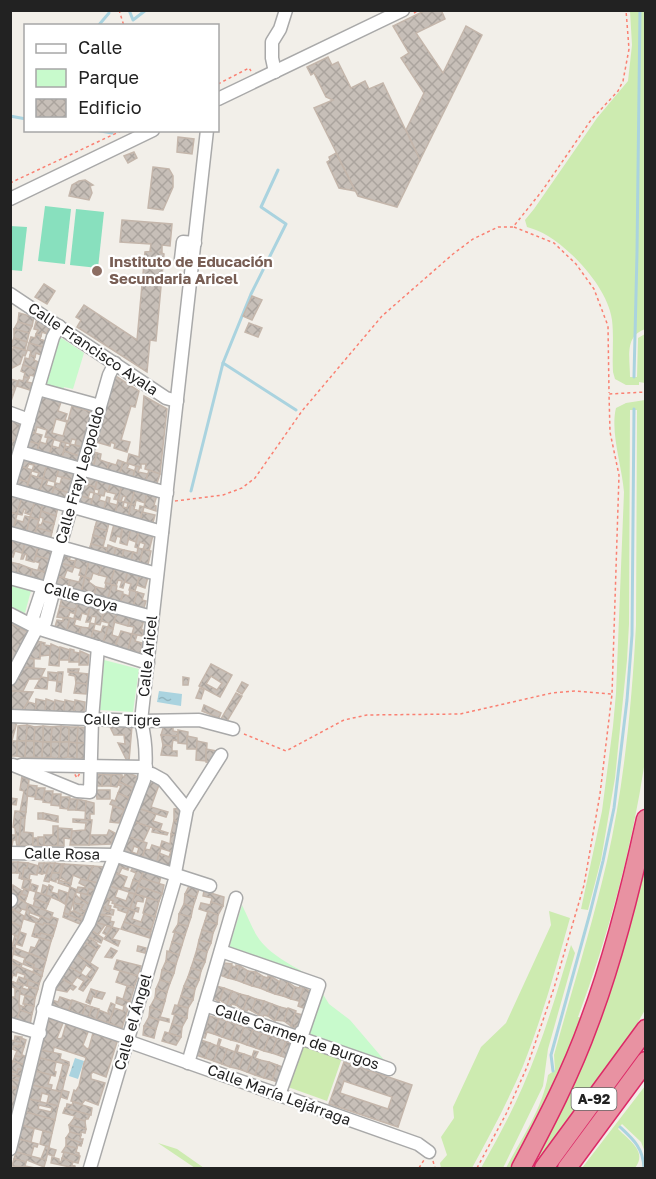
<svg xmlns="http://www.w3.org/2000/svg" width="656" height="1179" font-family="'Golos Text',sans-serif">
  <defs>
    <pattern id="water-ripples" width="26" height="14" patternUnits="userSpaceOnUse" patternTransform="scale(1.5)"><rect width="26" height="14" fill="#aad3df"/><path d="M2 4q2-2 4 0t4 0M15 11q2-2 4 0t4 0" fill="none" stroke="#92b5bf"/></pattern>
    <pattern id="building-cross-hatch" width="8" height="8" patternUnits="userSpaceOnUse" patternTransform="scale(1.5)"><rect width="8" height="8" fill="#c7bfb8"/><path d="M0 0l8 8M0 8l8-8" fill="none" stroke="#aba49e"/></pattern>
  </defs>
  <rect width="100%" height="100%" fill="#f2efe9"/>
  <!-- grass -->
  <g fill="#cdebb0">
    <path d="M630,11H646V329C624,335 630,358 630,377H637L638,338L645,334V383L639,382V385H626L615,379L613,372C612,355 614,337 612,320C608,289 574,252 548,236C542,232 534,229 527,227L525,220L534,209L597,118L628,81L632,45Z"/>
    <path d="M645,400L646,754C633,844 610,931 578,1017L583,1018L552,1092L514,1168H506C521,1139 543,1108 548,1075L555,1070L554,1055C572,990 592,926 607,861C624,786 632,702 636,625L637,410H630L629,624L627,660L615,778L601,860L588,910L581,909L602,811L613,726L616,693L624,492C622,466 610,432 616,408L626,403Z"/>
    <path d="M645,869V1010L634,1029L540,1158L538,1157C588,1065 620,970 645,869Z"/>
    <path d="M549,911L570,918C556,968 542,1018 523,1066C508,1101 490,1135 472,1168H441L440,1163L447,1155L441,1137L454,1118L453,1107L481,1047L506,1023L551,925Z"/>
    <path d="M571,945L575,953L548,1049L543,1086L503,1168H481C496,1141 511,1114 523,1086C543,1040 557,993 571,945Z"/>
    <polygon points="302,1045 342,1058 327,1101 288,1087"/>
    <path d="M645,1086V1152L641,1142L622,1124L618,1129C629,1140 648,1152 635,1168H582Z"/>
    <polygon points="158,1143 177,1149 204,1168 195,1168"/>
  </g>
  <!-- park -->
  <g fill="#c8facc">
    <polygon points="60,337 84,353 73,389 64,387 63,390 46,386"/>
    <polygon points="10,581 32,587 25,613 11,607"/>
    <polygon points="104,660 139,669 133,712 100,710"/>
    <path d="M242,905C247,915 251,926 257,936C269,955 292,965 310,976L229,948Z"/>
    <polygon points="321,991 329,1004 350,1020 385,1061 306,1033"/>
  </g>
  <!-- pitch -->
  <g fill="#88e0be">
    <polygon points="45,206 71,209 65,264 38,261"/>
    <polygon points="76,209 104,212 98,268 70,265"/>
    <polygon points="10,226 27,227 22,271 11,270"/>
  </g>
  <!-- water -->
  <g fill="url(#water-ripples)">
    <polygon points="159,691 182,694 181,706 157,702"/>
    <polygon points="75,1058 84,1061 78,1079 69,1076"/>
  </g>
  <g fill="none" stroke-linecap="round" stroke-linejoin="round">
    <!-- stream -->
    <g stroke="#aad3df" stroke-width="3">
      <polyline points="129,10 133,20 146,10"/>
      <polyline points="98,26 109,13"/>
      <polyline points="10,116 26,119"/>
      <polyline points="95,130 112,133"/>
      <polyline points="223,363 296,410"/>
      <polyline points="634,377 637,253 640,10"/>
      <polyline points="191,491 223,363 251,294 286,224 261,207 278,170"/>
      <polyline points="553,1071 551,1055 590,913 603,861 614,808 627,700 632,635 634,409"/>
      <path d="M620,1127C634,1140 643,1148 644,1168"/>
    </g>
  </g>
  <!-- building -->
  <g fill="url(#building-cross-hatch)" stroke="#c4b6ab" stroke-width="1.5" fill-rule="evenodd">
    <polygon points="426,10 441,10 445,19 416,33 443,73 466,26 482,35 420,160 406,130 424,93 401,58 409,53 393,26"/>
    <polygon points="328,57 332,65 338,62 351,88 365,81 369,89 383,83 420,160 397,207 358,196 314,108 333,100 326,97 314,73 311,75 307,67"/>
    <polygon points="178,137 194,139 192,154 177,152"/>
    <polygon points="134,152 137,158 128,163 124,156"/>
    <polygon points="336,153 355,191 339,188 327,162 330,160 329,157"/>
    <polygon points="153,167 169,169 173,176 173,187 163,210 148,208"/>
    <polygon points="85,180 93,185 90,186 92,193 89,200 69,196 72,185 79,181"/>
    <polygon points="122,220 172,224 170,246 162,245 162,252 159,252 164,254 156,341 150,340 147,372 77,327 81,320 76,317 84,305 137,340 145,252 152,251 150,251 151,244 120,242"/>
    <polygon points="44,284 55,291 47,304 35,297"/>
    <polygon points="252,296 262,300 252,320 243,316"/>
    <polygon points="19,313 34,317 32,326 18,322"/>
    <polygon points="37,318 49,326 47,334 42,332 41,336 36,334 38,330 34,329"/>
    <polygon points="18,322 32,326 29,333 14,329"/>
    <polygon points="249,323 262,328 258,337 245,332"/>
    <polygon points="14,329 29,333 27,342 14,338"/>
    <polygon points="36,334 41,336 40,339 45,341 43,347 29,343 31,337 35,338"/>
    <polygon points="14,338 27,342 25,350 10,346"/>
    <polygon points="29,343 43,347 41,355 36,353 35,357 30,355 31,351 27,350"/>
    <polygon points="14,347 27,351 25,356 23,355 20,364 12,368 10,354"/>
    <polygon points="30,355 35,357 34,360 38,362 36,369 23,365 25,358 29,359"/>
    <polygon points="23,365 36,369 34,376 30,375 29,378 24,377 25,373 21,371"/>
    <polygon points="114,375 139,391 135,407 131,406 121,440 130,442 127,452 114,448 115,444 111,442 110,446 96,442"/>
    <polygon points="24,377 29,378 27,382 32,383 30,390 17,386 19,380 23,381"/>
    <polygon points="10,379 18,381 10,404 10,389 13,390 13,386 10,385"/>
    <path d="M41,396L61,402L58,411L67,414L65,420L68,421L72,406L92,412L81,447L75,445L76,440L72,439L70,444L45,437L47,430L37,427L35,434L29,432ZM56,419L67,422L63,436L52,433Z"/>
    <polygon points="144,396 167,409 160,474 145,469 146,464 141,464 141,468 127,463 129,454 139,457"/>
    <polygon points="10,417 21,421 16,441 10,440"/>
    <polygon points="26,431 42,435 39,444 24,440"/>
    <polygon points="48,437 54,439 49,456 36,453 40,442 46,444"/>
    <polygon points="10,440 16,441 11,457 10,457"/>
    <polygon points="24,440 39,444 36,453 22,448"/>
    <polygon points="61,441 66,443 61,460 49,456 52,446 59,448"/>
    <polygon points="70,444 82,447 79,456 64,451 65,446 69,447"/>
    <polygon points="64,451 79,456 77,464 61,460"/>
    <polygon points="91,451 97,453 93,468 84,466"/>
    <polygon points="97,453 101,454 100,460 109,463 106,472 93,468"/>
    <polygon points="19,457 35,461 33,465 29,464 27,468 16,465"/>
    <polygon points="118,460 123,462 119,476 106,472 109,463 116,465"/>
    <polygon points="35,461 47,464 43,479 37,477 39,473 32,471"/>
    <polygon points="123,462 129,464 127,468 135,471 132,480 119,476"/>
    <polygon points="47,464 59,468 55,482 43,479"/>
    <polygon points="16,465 32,470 28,482 13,478"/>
    <polygon points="136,466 140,467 138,472 148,474 145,483 132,480"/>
    <polygon points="59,468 75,472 72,480 57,476"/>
    <polygon points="149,470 160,474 156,486 145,483"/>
    <polygon points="83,474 98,478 95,487 81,483"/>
    <polygon points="31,475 43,479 39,494 26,490"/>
    <polygon points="62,477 72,480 69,493 54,488 55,483 60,484"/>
    <polygon points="13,478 28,482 26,490 11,486"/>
    <polygon points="98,478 111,482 108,492 105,491 104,496 98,495 99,490 95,489"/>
    <polygon points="43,479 48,480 46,485 54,487 51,497 39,494"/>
    <polygon points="111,482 122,485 118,500 114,499 116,494 108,492"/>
    <polygon points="81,483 95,487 94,493 90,492 88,498 77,495"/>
    <polygon points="122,485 135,489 131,504 124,502 126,497 123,496 121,501 118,500"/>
    <polygon points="54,488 69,493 66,502 51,497"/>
    <polygon points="135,489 147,492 145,503 136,500 135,505 131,504"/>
    <polygon points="147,492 157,495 154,505 156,506 156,511 144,507"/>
    <polygon points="94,493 101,495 99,500 106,502 103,512 90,508"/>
    <polygon points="10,494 22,497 17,514 10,512"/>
    <polygon points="77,495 92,499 90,508 75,504"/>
    <polygon points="22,497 35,501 31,515 25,513 26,510 24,509 22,515 17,514"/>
    <polygon points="107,497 110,498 109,503 117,505 115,515 103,512"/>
    <polygon points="118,500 124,502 123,507 127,508 128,503 131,504 128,519 115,515"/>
    <polygon points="35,501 43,503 39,520 30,517"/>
    <polygon points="43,503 58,507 56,516 41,511"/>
    <polygon points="131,504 135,505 134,509 139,511 140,506 144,507 140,522 128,519"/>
    <polygon points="41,511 56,516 54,524 43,521 43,518 40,517"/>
    <polygon points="10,512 17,514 13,530 10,530"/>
    <polygon points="142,512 155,515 152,526 140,522"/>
    <polygon points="25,516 30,517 26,534 13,530 16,520 23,522"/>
    <polygon points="30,517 39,520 34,536 26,534"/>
    <polygon points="97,520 109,523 107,531 95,527"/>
    <polygon points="43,521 54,524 52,532 37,528 38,524 41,525"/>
    <polygon points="114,524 123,526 120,537 117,536 115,542 110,540"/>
    <polygon points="123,526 131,529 127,545 120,543"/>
    <polygon points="95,527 107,531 105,539 93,535"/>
    <polygon points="37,528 52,532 50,541 34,536"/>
    <polygon points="131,529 139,531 136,542 128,539"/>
    <polygon points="139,531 153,535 149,551 143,549 145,544 140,542 138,548 135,547"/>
    <polygon points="93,535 105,539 103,547 91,544"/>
    <polygon points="13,539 25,543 22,553 15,551 13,557 10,556"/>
    <polygon points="25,543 38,546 34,562 26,560 27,555 25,554 23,559 21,559"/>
    <polygon points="91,544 107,548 105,557 88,552"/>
    <polygon points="108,545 116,548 113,559 105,557"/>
    <polygon points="38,546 54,551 52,560 36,556"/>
    <polygon points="116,548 124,550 121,561 113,559"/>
    <polygon points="138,548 143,549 139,566 130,564 133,552 137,553"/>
    <polygon points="143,549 151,551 147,569 139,566"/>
    <polygon points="124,550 133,552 130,564 121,561"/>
    <polygon points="60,553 71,556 69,560 75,561 74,567 57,562"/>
    <polygon points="36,556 52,560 49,573 38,570 40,563 34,561"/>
    <polygon points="76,557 89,561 85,577 79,575 81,569 74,567"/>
    <polygon points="89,561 102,564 99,575 93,573 91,579 85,577"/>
    <polygon points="10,562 19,564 17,575 10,573"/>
    <polygon points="57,562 74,567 72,572 67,570 64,578 54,575"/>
    <polygon points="19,564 32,569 30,578 17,575"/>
    <polygon points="102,564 115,568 110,584 105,583 107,577 99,575"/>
    <polygon points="115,568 128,571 123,588 120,587 122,581 118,580 116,586 110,584"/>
    <polygon points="32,569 49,573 46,583 30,578"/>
    <polygon points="128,571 140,575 135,591 129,590 131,584 125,582"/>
    <polygon points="54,575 70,580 68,589 51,585"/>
    <polygon points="140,575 148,577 145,588 137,585"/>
    <polygon points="81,576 85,577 81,593 68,589 70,580 79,582"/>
    <polygon points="85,577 90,579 89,582 96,587 94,597 81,593"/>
    <polygon points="106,583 112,585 107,601 94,597 96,587 105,589"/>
    <polygon points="112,585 117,586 116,590 123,592 120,604 107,601"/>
    <polygon points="130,590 137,592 133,608 120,604 123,594 129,596"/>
    <polygon points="137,592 144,594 142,600 146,601 143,611 133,608"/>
    <polygon points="62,597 78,601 76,610 60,606"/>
    <polygon points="78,601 91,605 88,615 82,613 80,620 74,618"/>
    <polygon points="91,605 105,609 100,625 95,624 96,617 92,616 90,622 86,622"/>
    <polygon points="60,606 76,610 75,614 70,612 68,618 65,618 57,617"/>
    <polygon points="105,609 117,612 113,629 108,627 109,623 101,621"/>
    <polygon points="117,612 131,616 128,626 114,622"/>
    <polygon points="131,616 144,620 141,630 143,630 143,636 132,634 134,627 128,626"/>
    <polygon points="63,618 70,618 66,633 54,630 57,620 63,621"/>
    <polygon points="70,618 76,619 74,625 81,627 78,637 66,633"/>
    <polygon points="10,623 28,632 10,668"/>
    <polygon points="90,623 95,624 91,640 78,637 81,627 89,628"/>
    <polygon points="103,626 108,627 103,643 91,640 93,630 101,632"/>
    <polygon points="108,627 113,629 112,635 118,637 115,647 103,643"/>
    <polygon points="121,631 132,634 128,650 115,647"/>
    <polygon points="132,634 137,635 135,641 142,643 141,653 128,650"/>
    <polygon points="37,641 41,642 40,659 25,658 33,643 37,643"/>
    <polygon points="41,642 45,643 44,645 51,646 50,655 40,656"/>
    <polygon points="51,644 60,648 59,666 49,665"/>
    <polygon points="60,647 70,650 69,660 59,660"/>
    <polygon points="70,649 74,650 74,652 80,653 79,662 69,662"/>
    <polygon points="80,651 89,655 88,665 79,665"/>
    <polygon points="26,658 34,659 34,668 20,667"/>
    <path d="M211,664L232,675L220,697L199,686ZM211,676L222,683L217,690L206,684Z"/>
    <polygon points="20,667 45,669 40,679 29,679 23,691 10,691"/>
    <polygon points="68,669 79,669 78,673 68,672"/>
    <polygon points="48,672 58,673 57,681 48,680"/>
    <polygon points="58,672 63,672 62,682 57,682"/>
    <polygon points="70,672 88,674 87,684 76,683 75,676 69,675"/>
    <polygon points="41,677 48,678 47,689 35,688"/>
    <polygon points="183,677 189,678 188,685 183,685"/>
    <polygon points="57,682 62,682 61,692 56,691"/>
    <polygon points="242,682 248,685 242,694 237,691"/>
    <polygon points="76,683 87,684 86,694 74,693"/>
    <polygon points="200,688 204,690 201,699 196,698"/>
    <polygon points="10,691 33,692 22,712 10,712"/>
    <polygon points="236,693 242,696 226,723 221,719"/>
    <polygon points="36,699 46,701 45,713 35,713"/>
    <polygon points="46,699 55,702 54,712 45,713"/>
    <polygon points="55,700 65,702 64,712 54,713"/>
    <polygon points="65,700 75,702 74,712 64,713"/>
    <polygon points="75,700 85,702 84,712 74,714"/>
    <polygon points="28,702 36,704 35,713 22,712"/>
    <polygon points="204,705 221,713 219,718 202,711"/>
    <polygon points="10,722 17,722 11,744 11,730"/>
    <polygon points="27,725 35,727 34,741 26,741"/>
    <polygon points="27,725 26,741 17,741 18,726"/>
    <polygon points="109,725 132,726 129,761 127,761 118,743 125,744 124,735 114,735"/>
    <polygon points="164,725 173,726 173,731 178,732 178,736 161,735"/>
    <polygon points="43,726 52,727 51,742 43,742"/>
    <polygon points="43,726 43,742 34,741 35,727"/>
    <polygon points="61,726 69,727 69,742 60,742"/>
    <polygon points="61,726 60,742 51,742 52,727"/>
    <polygon points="69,727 78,727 77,743 69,742"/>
    <polygon points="78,727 86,728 85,743 77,743"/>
    <polygon points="178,730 188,732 187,744 178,743"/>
    <polygon points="161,735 178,736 178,741 173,740 172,746 163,745"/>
    <polygon points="187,736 197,738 197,749 187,749"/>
    <polygon points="12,741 17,741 17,756 12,756 10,760"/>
    <polygon points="17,741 26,741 25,758 17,756"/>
    <polygon points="26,741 34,741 34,757 25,758"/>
    <polygon points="34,741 43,742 42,758 34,757"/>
    <polygon points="197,741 207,743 206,761 196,760"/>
    <polygon points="43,742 51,742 51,757 42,758"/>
    <polygon points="51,742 60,742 59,759 51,757"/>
    <polygon points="60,742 69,742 68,757 59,759"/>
    <polygon points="69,742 77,743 77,759 68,757"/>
    <polygon points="77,743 85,743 85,758 77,759"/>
    <polygon points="163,745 172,746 172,751 177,751 177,756 161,755"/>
    <polygon points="206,749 216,751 217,757 213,763 206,762"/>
    <polygon points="126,772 138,777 133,788 119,782 122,776 124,777"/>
    <polygon points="103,774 102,786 94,786 94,775"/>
    <polygon points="103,774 111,775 111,786 102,786"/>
    <polygon points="118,774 122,775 117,787 111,786 111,775"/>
    <polygon points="149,775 160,782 151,807 168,812 166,817 137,808"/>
    <polygon points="22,776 29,780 26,812 20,812 24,791 20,790"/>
    <polygon points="119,782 133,788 129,798 118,793 121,786 118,785"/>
    <polygon points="28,785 37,786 35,797 27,796"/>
    <polygon points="37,788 45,788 43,800 35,799"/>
    <polygon points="96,790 110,790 110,799 97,799"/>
    <polygon points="45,791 53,791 51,803 43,802"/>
    <polygon points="118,793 129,798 124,810 110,804 112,800 115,801"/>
    <polygon points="53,794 61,794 60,806 51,805"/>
    <polygon points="61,797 70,797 68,809 60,808"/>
    <polygon points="10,798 17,799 16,805 10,804"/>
    <polygon points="70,799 78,799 76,810 68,810"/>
    <polygon points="78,799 86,801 86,811 76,810"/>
    <polygon points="86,801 94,803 94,814 90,814 90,820 85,820"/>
    <polygon points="113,806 124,810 119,823 110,822"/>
    <polygon points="181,808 179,822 174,820 174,809"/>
    <polygon points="140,809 156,814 153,821 162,824 160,830 134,822"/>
    <polygon points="15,811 26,812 25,818 21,817 19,846 17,846 16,840 15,828 13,827"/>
    <rect x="38" y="813" width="5" height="6"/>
    <polygon points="43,813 58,816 58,822 43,819"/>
    <polygon points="21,817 25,818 24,832 33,833 33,846 19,846"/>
    <polygon points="73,819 92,820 89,845 70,845 72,831 85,830 86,823 73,822"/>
    <polygon points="174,820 179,822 177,836 171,834"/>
    <polygon points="132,821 150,827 143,842 126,836"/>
    <polygon points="53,826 58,826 58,846 44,846 44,835 53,835"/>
    <polygon points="58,828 72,829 71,839 64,838 64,846 58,846"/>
    <polygon points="153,828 168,833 167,835 152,832"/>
    <polygon points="109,830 115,833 111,844 89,845 91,835 107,835"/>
    <polygon points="171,834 177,836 175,853 160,848 162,841 170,844"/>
    <polygon points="10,835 16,835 16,840 13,840 12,846 10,846"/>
    <path d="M126,836L147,843L141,861L119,853ZM134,846L139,848L137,854L132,852Z"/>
    <rect x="38" y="837" width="6" height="9"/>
    <polygon points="33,838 37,838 38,846 33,846"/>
    <polygon points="152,845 161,848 156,866 141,861 145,849 150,850"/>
    <polygon points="171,851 175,853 171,871 156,866 159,853 169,857"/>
    <polygon points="117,859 130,864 128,870 122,868 119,874 112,872"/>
    <polygon points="11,862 18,862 17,873 10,873"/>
    <polygon points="18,862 28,863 27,868 24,868 22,879 19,878 20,873 17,873"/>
    <polygon points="28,863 39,866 37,875 30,874 29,880 22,879 24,868 27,868"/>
    <polygon points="39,863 44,863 42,874 37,873"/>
    <polygon points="44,863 50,863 46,873 42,874"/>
    <polygon points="50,863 55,863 49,882 44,881"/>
    <polygon points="55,863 62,864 59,873 52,873"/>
    <polygon points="62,864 64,864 59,880 56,879 56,882 50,880 52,873 59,873"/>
    <polygon points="64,864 93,866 87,881 73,875 71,884 65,882 65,880 60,878"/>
    <polygon points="93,866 104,867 98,883 87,881"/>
    <polygon points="134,866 144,870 139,882 133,880 136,873 131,871"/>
    <polygon points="144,870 161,876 159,884 141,878"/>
    <polygon points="112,872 127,877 123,887 130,889 133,880 139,882 135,894 107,885"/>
    <polygon points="141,878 164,885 162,894 138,886"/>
    <polygon points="24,879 31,880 29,890 22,888"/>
    <polygon points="81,879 98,883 95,890 89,889 87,895 76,892 78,887 85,888 85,886 79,883"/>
    <polygon points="59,880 71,884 70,887 58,883"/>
    <polygon points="32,884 38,886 36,892 30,890"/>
    <polygon points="13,885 22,891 17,901 10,897"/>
    <polygon points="43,885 48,887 46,895 41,894"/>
    <polygon points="49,885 53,887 51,892 58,894 60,901 46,895"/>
    <polygon points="107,885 118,889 115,897 126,901 129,893 135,894 130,909 112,903 113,901 103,897"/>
    <polygon points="138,886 162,894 159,901 135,894"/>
    <polygon points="189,886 199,889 196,898 185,894"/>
    <polygon points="70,887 77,890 69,915 64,913"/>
    <polygon points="24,889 29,890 27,896 21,894"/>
    <polygon points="89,889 95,890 92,896 87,895"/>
    <polygon points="59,890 68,893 65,904 60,901 58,894"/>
    <polygon points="204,891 224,897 223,906 211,902 212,898 203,896"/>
    <polygon points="36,892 51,897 48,904 34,899"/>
    <polygon points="81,893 92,896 89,904 80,899"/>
    <polygon points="21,894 27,896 25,902 18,898"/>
    <polygon points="75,894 80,899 89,904 85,912 80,910 83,905 73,903"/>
    <polygon points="135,894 144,897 143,902 137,901 135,907 139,908 138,912 130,909"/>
    <polygon points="185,894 196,898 193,907 184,904"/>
    <polygon points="103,897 110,900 108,905 111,906 109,912 104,911 105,907 100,906"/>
    <polygon points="18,898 28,904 26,910 22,909 19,913 12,909"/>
    <polygon points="147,898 159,901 155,917 143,913"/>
    <polygon points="35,899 48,904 45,911 33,907"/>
    <polygon points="211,902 223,906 218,915 199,909 201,903 210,905"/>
    <polygon points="73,903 83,905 80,910 85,912 84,916 74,911"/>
    <polygon points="28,904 53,913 50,920 31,913 27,909"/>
    <polygon points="115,904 129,909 127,913 118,910 118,908 114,907"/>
    <polygon points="184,904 193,907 191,917 179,914"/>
    <polygon points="100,906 105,907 104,911 109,912 110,909 114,910 113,915 97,914"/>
    <polygon points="12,909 24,916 21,927 10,921"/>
    <polygon points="27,909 30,911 29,915 39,920 41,916 50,920 52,917 58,919 56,926 44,923 43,925 24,919"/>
    <polygon points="129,909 135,911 132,919 141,922 144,914 155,917 151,931 124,922"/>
    <polygon points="73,911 84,916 82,920 69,915 70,912"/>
    <polygon points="208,911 218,915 217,924 205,921"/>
    <polygon points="64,913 82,920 80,924 63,917"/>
    <polygon points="97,914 111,917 110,921 114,922 112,927 94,922"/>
    <polygon points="179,914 191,917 188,926 178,924"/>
    <polygon points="10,921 21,927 18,937 10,933"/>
    <polygon points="205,921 217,924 213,933 202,930"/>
    <polygon points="94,922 105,925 98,935 89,929"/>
    <polygon points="124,922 151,931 150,938 121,929"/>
    <polygon points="36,923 43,925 44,923 56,926 53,936 41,933 40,935 36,934 35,937 32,936"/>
    <polygon points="178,924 188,926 185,935 173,932"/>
    <polygon points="107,926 112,927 107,935 103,933"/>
    <polygon points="112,927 119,929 112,939 120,941 118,946 104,939"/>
    <polygon points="89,929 103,938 101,943 85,935"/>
    <polygon points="202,930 213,933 211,943 199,940"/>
    <polygon points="20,932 26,934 22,946 16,944"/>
    <polygon points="175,932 185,935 182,945 172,942"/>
    <polygon points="41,933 53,936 51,941 35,937 36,934 40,935"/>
    <polygon points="15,935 18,937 15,947 12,946"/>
    <polygon points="85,935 97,943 96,944 100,946 97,950 82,941"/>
    <polygon points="40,938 51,941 46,960 29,953 31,947 35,948"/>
    <polygon points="199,940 211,943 207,952 197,949"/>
    <polygon points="82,941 97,950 90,963 74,953"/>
    <polygon points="172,942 182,945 179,955 169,952"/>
    <polygon points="12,946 15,947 12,958 10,957 10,949"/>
    <polygon points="138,946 146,948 145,953 137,951"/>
    <polygon points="15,948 46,960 43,971 33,968 34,965 24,961 25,958 13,954"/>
    <polygon points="111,948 117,951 112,958 105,957"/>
    <polygon points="197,949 207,952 205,962 194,959"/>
    <polygon points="167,951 179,955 176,964 166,961"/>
    <polygon points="74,953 98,968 91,980 86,977 92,969 86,965 80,974 67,965"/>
    <polygon points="12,959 22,964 21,968 11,963"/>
    <polygon points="194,959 205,962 201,971 191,968"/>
    <polygon points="117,960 141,966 138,976 114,969"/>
    <polygon points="24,961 34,965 33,968 23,964"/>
    <polygon points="166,961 176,964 174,973 162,970"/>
    <polygon points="11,963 42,976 39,984 24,979 25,975 17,972 16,976 10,974"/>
    <polygon points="224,963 232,964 228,978 220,975"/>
    <polygon points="67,965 91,980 83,991 79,989 84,981 77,977 72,984 59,977"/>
    <polygon points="236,965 240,966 236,980 228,978 232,966 236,967"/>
    <polygon points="240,966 248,971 244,983 236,980"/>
    <polygon points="34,968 43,971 42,976 33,972"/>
    <polygon points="191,968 201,971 199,980 188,977"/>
    <polygon points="162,970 174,973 170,983 160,980"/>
    <polygon points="120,971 138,976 134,988 116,982"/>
    <polygon points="248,971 256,972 252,986 244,983"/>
    <polygon points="256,972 264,977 260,988 252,986"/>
    <polygon points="10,974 13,975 11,981 23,986 22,988 28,990 29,987 38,989 35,998 20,994 20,990 10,986"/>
    <polygon points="268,976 272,977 267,991 260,988 264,977 268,978"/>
    <polygon points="19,977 28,980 27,986 17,982"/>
    <polygon points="59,977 76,987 73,990 70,988 67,992 52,989"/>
    <polygon points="188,977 199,980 195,989 184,986"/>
    <polygon points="272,977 280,982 275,994 267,991"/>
    <polygon points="281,978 288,982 283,996 275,994"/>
    <polygon points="28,980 39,984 38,989 27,986"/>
    <polygon points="160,980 170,983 167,992 156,989"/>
    <polygon points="288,982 295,987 291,999 283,996"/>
    <polygon points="127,986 134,988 130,1002 123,999"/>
    <polygon points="184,986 195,989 193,1000 181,996"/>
    <polygon points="216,986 224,988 219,1002 212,997"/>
    <polygon points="300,986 304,987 299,1001 291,999 295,987 299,988"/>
    <polygon points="304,987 311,992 306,1009 298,1006"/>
    <polygon points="15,988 20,990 19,1003 20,1010 16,1022 13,1021 10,1007 10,997 15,997"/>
    <polygon points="224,988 232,991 227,1005 220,1000"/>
    <polygon points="91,989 97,991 95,997 93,996 90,1004 86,1002"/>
    <polygon points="156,989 167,992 165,1001 155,998"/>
    <polygon points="97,991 105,993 102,999 95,997"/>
    <polygon points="232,991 240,994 236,1005 232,1004 231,1006 227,1005"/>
    <polygon points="240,994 248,996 243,1010 236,1005"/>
    <polygon points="25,996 35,998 34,1006 23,1004"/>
    <polygon points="181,996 193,1000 188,1008 178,1005"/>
    <polygon points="248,996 256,999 252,1011 248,1009 247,1011 243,1010"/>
    <polygon points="60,997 72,1001 69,1010 49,1004 49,999 58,1002"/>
    <polygon points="117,997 130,1002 122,1028 109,1023 114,1008 123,1011 124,1006 116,1003"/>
    <polygon points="155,998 165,1001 162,1011 150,1007"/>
    <polygon points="256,999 264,1001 259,1015 252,1011"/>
    <polygon points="72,1000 86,1005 82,1015 69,1010"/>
    <polygon points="264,1001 272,1004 268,1016 264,1015 263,1017 259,1015"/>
    <polygon points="111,1003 115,1005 109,1023 96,1019 99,1010 109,1014 108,1011"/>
    <polygon points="25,1004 34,1006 32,1014 20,1010 19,1005 24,1007"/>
    <polygon points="272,1004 280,1007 275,1021 268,1016"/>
    <polygon points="86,1005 92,1007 89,1017 82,1015"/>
    <polygon points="175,1005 188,1008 187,1018 172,1014"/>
    <polygon points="92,1007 99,1009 96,1019 89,1017"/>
    <polygon points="150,1007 162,1011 160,1017 169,1019 169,1022 149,1017"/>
    <polygon points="280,1007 288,1009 284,1021 275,1020"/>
    <polygon points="288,1008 296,1011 291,1026 284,1021"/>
    <polygon points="20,1010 32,1014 30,1025 16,1022"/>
    <polygon points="295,1013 303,1015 299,1027 295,1026 295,1028 291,1027"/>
    <polygon points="175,1014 187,1018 182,1027 172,1024"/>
    <polygon points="210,1016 219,1019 214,1034 207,1032 205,1038 202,1037"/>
    <polygon points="149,1017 159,1020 156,1029 144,1026"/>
    <polygon points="49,1019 63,1023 57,1038 59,1039 62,1038 66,1024 88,1032 83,1045 87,1049 89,1048 93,1033 117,1042 106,1077 93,1072 91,1074 91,1079 105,1083 98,1105 85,1100 82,1104 71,1101 74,1090 76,1091 79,1086 84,1063 86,1059 85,1057 54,1047 53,1053 41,1050"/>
    <polygon points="219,1019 227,1021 222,1037 214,1034"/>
    <polygon points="227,1021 236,1024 231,1040 222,1037"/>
    <polygon points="172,1024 182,1027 181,1037 169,1033"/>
    <polygon points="236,1024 244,1027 239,1042 231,1040"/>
    <polygon points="144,1026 156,1029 154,1038 143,1035"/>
    <polygon points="244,1027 253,1030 247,1045 239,1042"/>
    <polygon points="253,1030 261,1033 256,1048 247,1045"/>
    <polygon points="165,1032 181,1037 176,1045 162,1041"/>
    <polygon points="261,1033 269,1036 264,1051 256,1048"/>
    <polygon points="15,1036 22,1037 20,1042 14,1042"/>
    <polygon points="269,1036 277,1038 272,1053 264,1051"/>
    <polygon points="21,1038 26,1040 24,1047 14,1046 13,1049 10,1049 10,1040 20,1042"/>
    <polygon points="277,1038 286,1041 281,1056 272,1053"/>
    <polygon points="219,1039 221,1040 214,1061 205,1058 210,1043 217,1046"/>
    <polygon points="201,1040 210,1043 205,1058 196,1055"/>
    <polygon points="286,1041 294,1044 289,1059 281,1056"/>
    <polygon points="19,1045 24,1047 21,1057 15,1056 17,1051 13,1049 14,1046 19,1047"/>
    <polygon points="237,1045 239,1046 237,1052 244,1054 239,1069 230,1067"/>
    <polygon points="219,1046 227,1049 222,1064 214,1061"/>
    <polygon points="227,1049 235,1052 230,1067 222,1064"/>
    <polygon points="41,1050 61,1054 60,1059 69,1062 69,1065 40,1058"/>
    <polygon points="254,1051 258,1052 255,1058 260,1060 255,1075 247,1072"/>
    <polygon points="244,1054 252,1057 247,1072 239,1069"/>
    <polygon points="22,1055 27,1057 25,1065 13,1061 15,1056 21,1057"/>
    <polygon points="40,1058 56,1062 54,1071 56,1072 55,1076 36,1071"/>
    <polygon points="260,1060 269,1062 264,1078 255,1075"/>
    <polygon points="13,1061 25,1065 23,1070 18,1069 17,1073 10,1071 10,1066"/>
    <polygon points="269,1062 277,1065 272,1080 264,1078"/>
    <path d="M344,1062L412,1085L398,1127L329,1104ZM344,1081L392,1097L388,1109L340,1093Z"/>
    <polygon points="63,1064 69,1065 65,1079 60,1077"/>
    <polygon points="277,1065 285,1068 280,1083 272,1080"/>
    <polygon points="18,1069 23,1070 22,1077 10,1075 10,1071 17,1073"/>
    <polygon points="36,1071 51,1075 48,1084 52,1085 51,1089 32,1085"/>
    <polygon points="10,1075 22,1077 20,1081 10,1079"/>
    <polygon points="60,1077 65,1079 62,1092 56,1091"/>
    <polygon points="10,1079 20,1081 18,1089 10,1085"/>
    <polygon points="32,1085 62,1092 58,1106 47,1103 49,1095 42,1093 40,1101 29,1099"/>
    <polygon points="13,1087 18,1089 11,1116 10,1096"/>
    <polygon points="62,1090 69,1092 67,1099 61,1097"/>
    <path d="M29,1099L58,1106L55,1120L26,1112ZM39,1105L52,1108L51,1112L38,1109Z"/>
    <polygon points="73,1102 92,1108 91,1115 66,1109 67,1104 72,1105"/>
    <polygon points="65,1108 90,1115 88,1119 86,1119 85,1121 74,1118 75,1116 63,1113"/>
    <polygon points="26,1112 55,1120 52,1133 22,1125"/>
    <polygon points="74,1118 85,1121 86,1129 69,1125"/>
    <polygon points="22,1125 34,1129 31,1142 19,1139"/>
    <polygon points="69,1125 86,1129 85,1133 81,1132 81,1135 70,1132"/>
    <polygon points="43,1131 52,1133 49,1147 40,1144"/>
    <polygon points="70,1132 81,1135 80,1139 83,1139 82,1143 66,1138"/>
    <polygon points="66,1138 82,1143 81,1146 78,1145 77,1148 66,1146"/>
    <polygon points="19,1139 38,1144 37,1147 34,1146 31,1156 16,1152"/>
    <polygon points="46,1146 49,1147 46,1160 41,1159"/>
    <polygon points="66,1146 77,1148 76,1152 79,1153 79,1156 62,1152"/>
    <polygon points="49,1148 56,1150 54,1156 47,1154"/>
    <polygon points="16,1152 46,1160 44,1167 27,1160 26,1162 14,1159"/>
    <polygon points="64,1152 80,1156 78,1163 62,1159"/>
    <polygon points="52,1157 59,1159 59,1162 61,1162 62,1158 73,1162 72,1165 75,1166 75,1168 51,1163"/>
    <polygon points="14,1159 26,1162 25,1166 35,1168 12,1166"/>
  </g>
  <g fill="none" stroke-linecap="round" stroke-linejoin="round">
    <!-- minor casing -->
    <g stroke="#a9a9a9" stroke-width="15">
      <g id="minor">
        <polyline points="275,72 272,58 272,42 280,29 286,10"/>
        <polyline points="218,99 403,10"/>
        <polyline points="10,199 153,130"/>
        <polyline points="181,259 183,242 195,243"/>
        <polyline points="10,294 166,398 177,401"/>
        <polyline points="38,389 100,406"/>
        <polyline points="10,413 29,420"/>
        <polyline points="20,452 167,493"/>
        <polyline points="10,484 53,337 59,326"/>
        <polyline points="10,489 162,532"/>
        <polyline points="10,533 157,574"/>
        <polyline points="10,578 152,617"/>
        <polyline points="48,588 109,375 115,363"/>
        <polygon points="48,588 53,593 45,623 37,628 33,617 42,590"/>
        <polyline points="10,614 37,628 148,663"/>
        <polyline points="10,679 37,628"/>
        <polyline points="10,716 141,721 199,720 233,729"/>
        <polyline points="13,765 77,791 90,792 92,719 98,647"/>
        <polyline points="21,765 146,767"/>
        <polyline points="152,774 163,780 187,809"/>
        <polyline points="10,853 114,855 210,886"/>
        <polyline points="175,873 187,809 221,755"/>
        <polyline points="10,901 11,900"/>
        <polyline points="221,951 319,985 303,1032 301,1032"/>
        <polyline points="205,1005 389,1069"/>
        <polyline points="43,1009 128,1038"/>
        <polyline points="10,1024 40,1033"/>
        <polyline points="127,1041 418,1144 429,1152"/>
        <polyline points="188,1063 236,898"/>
        <polyline points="279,1095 298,1042"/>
        <path d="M10,1149L50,985L89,923L144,780C147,760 146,741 141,721L207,130"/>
        <polyline points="90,1168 176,876"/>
      </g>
    </g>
    <!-- highway casing -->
    <g stroke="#dc2a67" stroke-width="21">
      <g id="highway">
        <path d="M521,1168C546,1121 571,1073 589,1023C614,957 631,888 646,819"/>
        <polyline points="544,1168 646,1029"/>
        <polyline points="567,1168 646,1061"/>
      </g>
    </g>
    <!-- path -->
    <g stroke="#fa8072" stroke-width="1.5" stroke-dasharray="3 3" stroke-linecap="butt">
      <polyline points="119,10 124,26"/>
      <polyline points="414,13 419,10"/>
      <polyline points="218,84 249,68 251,71"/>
      <polyline points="10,183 123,130"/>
      <polyline points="514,227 554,243 576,264 594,289 608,326 609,393"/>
      <polyline points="175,501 223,495 242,488 255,478 302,411 382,316 453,254 473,239 498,227 513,227 542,191 591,120 618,91 623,81 629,49 626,10"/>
      <polyline points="244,734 286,751 344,720 367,715 460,714 552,693 575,691 611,694"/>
      <polygon points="77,769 80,773 77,778 74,773"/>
      <polyline points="433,1161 435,1168"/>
      <polyline points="419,1168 424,1160"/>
      <polyline points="477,1168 506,1114 527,1067 554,988 584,885 600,794 612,694 619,475 610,432 609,394 646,392"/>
    </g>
    <!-- minor -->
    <use href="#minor" stroke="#fff" stroke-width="12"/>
    <!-- highway -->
    <use href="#highway" stroke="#e892a2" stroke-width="18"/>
  </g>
  <!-- markers -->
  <circle fill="#8d6e63" stroke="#fff" stroke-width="2" cx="97" cy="271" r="6"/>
  <g text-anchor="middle" stroke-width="4.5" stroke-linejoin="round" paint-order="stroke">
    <!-- shield labels -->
    <rect fill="#fff" stroke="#646464" stroke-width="1.5" x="571.5" y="1088" width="45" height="22" rx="4.5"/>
    <g font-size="14" font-weight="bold" fill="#222">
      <text x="594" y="1104">A-92</text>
    </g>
    <!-- education labels -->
    <g font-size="15" font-weight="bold" fill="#785e54" stroke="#fff" text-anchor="start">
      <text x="109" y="267">Instituto de Educación<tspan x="109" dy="17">Secundaria Aricel</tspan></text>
    </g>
    <!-- street labels -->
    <g font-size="15" fill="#222" stroke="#fff">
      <text transform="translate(93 349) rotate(34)" y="5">Calle Francisco Ayala</text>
      <text transform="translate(80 475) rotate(-74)" y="5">Calle Fray Leopoldo</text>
      <text transform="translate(81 597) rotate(15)" y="5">Calle Goya</text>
      <text transform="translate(148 656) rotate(-84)" y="5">Calle Aricel</text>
      <text transform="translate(122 720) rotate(1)" y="5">Calle Tigre</text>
      <text transform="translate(62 854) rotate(1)" y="5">Calle Rosa</text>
      <text transform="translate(133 1022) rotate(-74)" y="5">Calle el Ángel</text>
      <text transform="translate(297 1037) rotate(19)" y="5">Calle Carmen de Burgos</text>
      <text transform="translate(279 1095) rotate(20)" y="5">Calle María Lejárraga</text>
    </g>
  </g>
  <!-- border -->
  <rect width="656" height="1179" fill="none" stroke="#222222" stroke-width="24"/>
  <!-- legend -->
  <rect x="24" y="24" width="195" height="108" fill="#ffffff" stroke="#a7a7a7" stroke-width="1.5"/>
  <rect x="36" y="44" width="30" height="9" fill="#ffffff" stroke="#a7a7a7" stroke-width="1.5"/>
  <text x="78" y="54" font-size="18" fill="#222222">Calle</text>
  <rect x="36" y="69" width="30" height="18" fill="#c8facc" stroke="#a7a7a7" stroke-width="1.5"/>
  <text x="78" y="84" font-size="18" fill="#222222">Parque</text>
  <rect x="36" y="99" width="30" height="18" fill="url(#building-cross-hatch)" stroke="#a7a7a7" stroke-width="1.5"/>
  <text x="78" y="114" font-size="18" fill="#222222">Edificio</text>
</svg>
